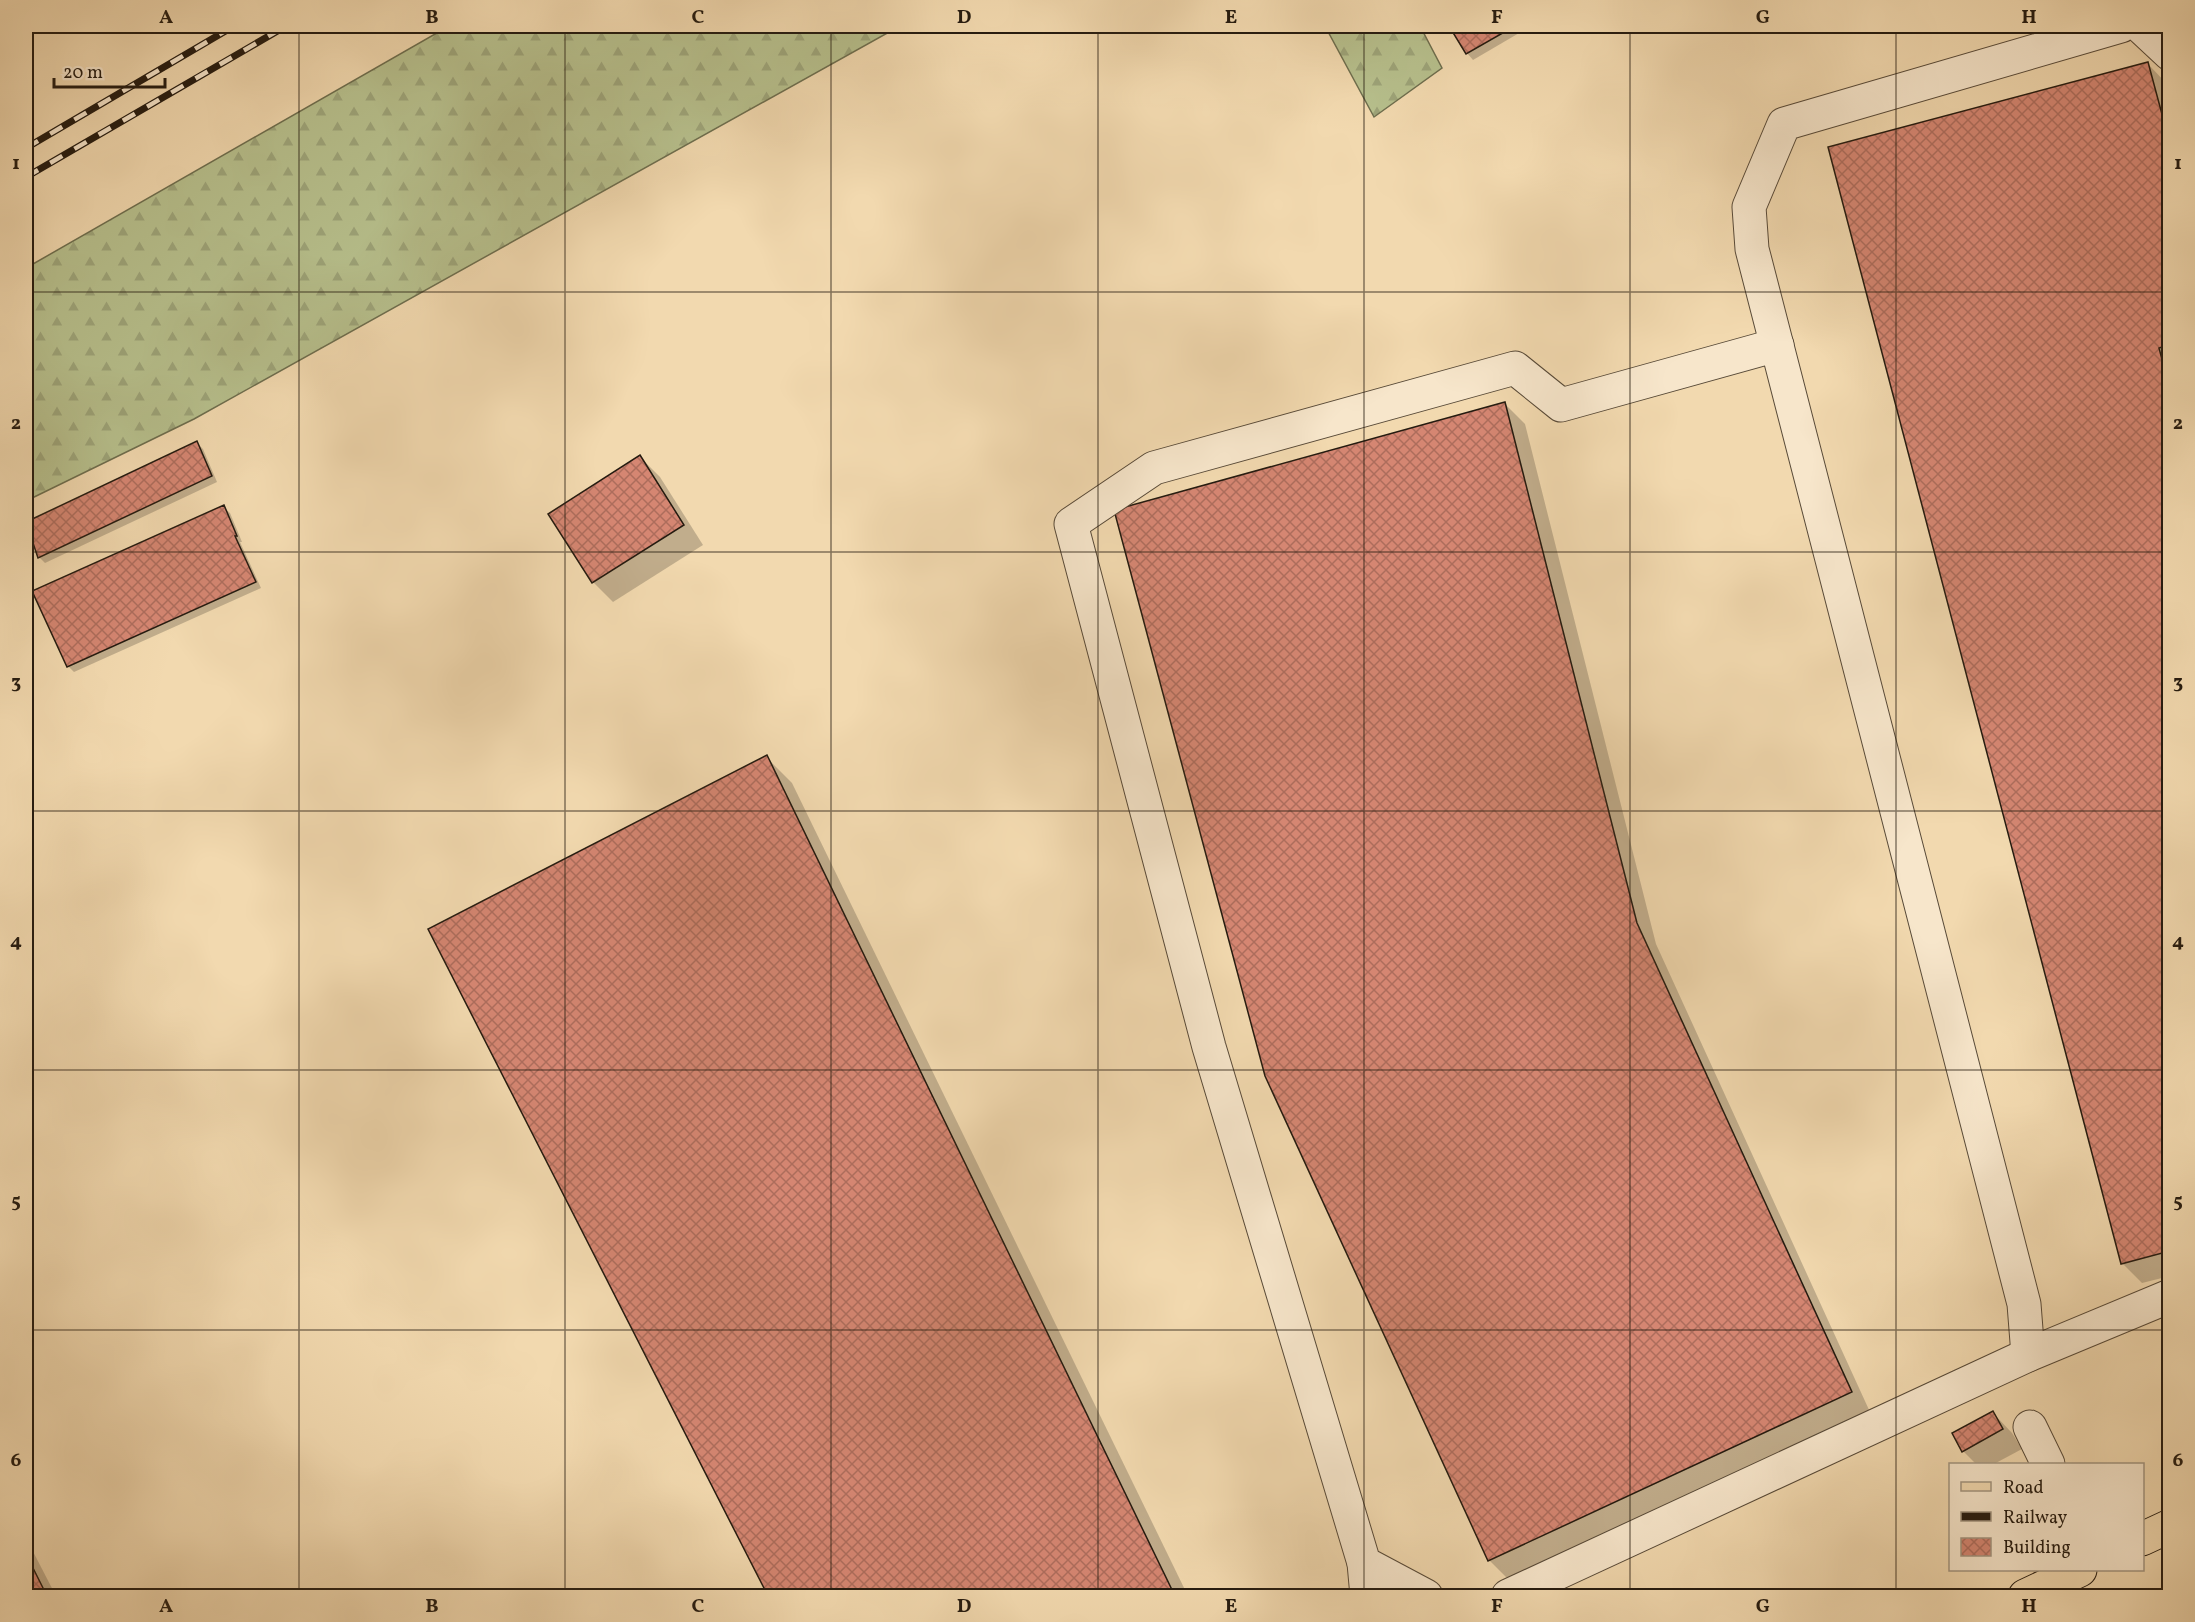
<svg xmlns="http://www.w3.org/2000/svg" width="2195" height="1622" font-family="Vollkorn,serif">
  <defs>
    <pattern id="forest-firs" width="22" height="20" patternUnits="userSpaceOnUse" patternTransform="scale(1.5)"><rect width="22" height="20" fill="#b7c08d"/><path d="M5 1l3.5 6h-7zM16 11l3.5 6h-7z" fill="#9da479"/></pattern>
    <pattern id="building-cross-hatch" width="8" height="8" patternUnits="userSpaceOnUse" patternTransform="scale(1.5)"><rect width="8" height="8" fill="#d58672"/><path d="M0 0l8 8M0 8l8-8" fill="none" stroke="#ad6d5c"/></pattern>
  </defs>
  <rect width="100%" height="100%" fill="#f2d9af"/>
  <filter id="stains"><feTurbulence type="fractalNoise" baseFrequency=".00333" numOctaves="4"/><feColorMatrix values="0 0 0 0 .2 0 0 0 0 .09 0 0 0 0 .02 0 0 0 .5 -.17"/></filter>
  <radialGradient id="worn" r=".72"><stop offset=".6" stop-color="#630" stop-opacity="0"/><stop offset="1" stop-color="#630" stop-opacity=".3"/></radialGradient>
  <!-- forest -->
  <g fill="url(#forest-firs)" stroke="#6e6e4e" stroke-width="1.5">
    <polygon points="449,26 900,26 194,419 26,501 26,268"/>
    <polygon points="1325,26 1420,26 1442,68 1374,117"/>
  </g>
  <!-- shadow -->
  <g fill="#0003">
    <polygon points="1451,26 1531,26 1473,60 1467,53"/>
    <polygon points="2045,26 2074,26 2055,36"/>
    <polygon points="2148,64 2167,84 2170,92 2170,1276 2142,1283 2122,1263"/>
    <polygon points="1505,404 1525,424 1656,944 1870,1412 1509,1580 1489,1560"/>
    <polygon points="197,443 203,449 217,482 45,563 39,557"/>
    <polygon points="640,457 660,477 703,545 613,602 593,582 550,514"/>
    <polygon points="223,507 230,513 242,542 240,542 261,588 74,672 68,666"/>
    <polygon points="766,757 792,783 1188,1596 769,1596 430,930"/>
    <polygon points="1993,1413 2012,1433 2022,1449 1994,1464 1976,1464 1963,1451"/>
    <polygon points="26,1538 56,1596 26,1596"/>
  </g>
  <!-- building -->
  <g fill="url(#building-cross-hatch)" stroke="#251b10" stroke-width="1.5">
    <polygon points="1449,26 1515,26 1466,54"/>
    <polygon points="2148,62 2170,144 2170,345 2159,348 2170,390 2170,629 2166,630 2170,644 2170,1251 2121,1264 1828,147"/>
    <polygon points="1505,402 1637,923 1852,1392 1488,1561 1265,1076 1114,510"/>
    <polygon points="197,441 212,476 38,558 26,522"/>
    <polygon points="640,455 684,525 592,583 548,514"/>
    <polygon points="224,505 237,536 235,536 256,582 67,667 32,591"/>
    <polygon points="767,755 1175,1596 768,1596 428,929"/>
    <polygon points="1993,1411 2003,1429 1962,1452 1952,1433"/>
    <polygon points="26,1554 47,1596 26,1596"/>
  </g>
  <g fill="none" stroke-linecap="round" stroke-linejoin="round">
    <!-- minor casing -->
    <g stroke="#584a38" stroke-width="35">
      <g id="minor">
        <polyline points="2140,26 2170,54"/>
        <polyline points="2028,1355 2024,1304 1752,249 1749,207 1784,124 2121,26"/>
        <polyline points="2030,1427 2048,1464"/>
        <polyline points="1364,1563 1367,1596"/>
        <polyline points="1426,1596 1364,1563 1209,1047 1071,524 1154,468 1515,368 1561,405 1777,345"/>
        <polyline points="1508,1596 2028,1355 2170,1296"/>
      </g>
    </g>
    <!-- major casing -->
    <g stroke="#251b10" stroke-width="35">
      <g id="major">
        <polyline points="2142,1539 2170,1526"/>
        <polyline points="2025,1596 2080,1570"/>
      </g>
    </g>
    <!-- minor -->
    <use href="#minor" stroke="#f7e6cb" stroke-width="33"/>
    <!-- major -->
    <use href="#major" stroke="#f2d9af" stroke-width="33"/>
    <!-- rail casing -->
    <g stroke="#251b10" stroke-width="7">
      <g id="rail">
        <polyline points="26,148 234,26"/>
        <polyline points="26,177 286,26"/>
      </g>
    </g>
    <!-- rail -->
    <use href="#rail" stroke="#f7e6cb" stroke-width="4.5" stroke-dasharray="14" stroke-linecap="butt"/>
  </g>
  <!-- grid -->
  <path fill="none" stroke="#251b10" stroke-width="1.5" stroke-opacity="0.55" d="M299,26V1596M565,26V1596M831,26V1596M1098,26V1596M1364,26V1596M1630,26V1596M1896,26V1596M26,292H2170M26,552H2170M26,811H2170M26,1070H2170M26,1330H2170"/>
  <!-- margin -->
  <rect width="2195" height="1622" fill="none" stroke="#f2d9af" stroke-width="66"/>
  <!-- legend -->
  <rect x="1949" y="1463" width="195" height="108" fill="#f7e6cb" stroke="#a39580" stroke-width="1.5"/>
  <rect x="1961" y="1482" width="30" height="9" fill="#f2d9af" stroke="#a39580" stroke-width="1.5"/>
  <text x="2003" y="1493" font-size="18" fill="#251b10">Road</text>
  <rect x="1961" y="1512" width="30" height="9" fill="#251b10" stroke="#a39580" stroke-width="1.5"/>
  <text x="2003" y="1523" font-size="18" fill="#251b10">Railway</text>
  <rect x="1961" y="1538" width="30" height="18" fill="url(#building-cross-hatch)" stroke="#a39580" stroke-width="1.5"/>
  <text x="2003" y="1553" font-size="18" fill="#251b10">Building</text>
  <!-- scale -->
  <path d="M54 78v9h111v-9" fill="none" stroke="#251b10" stroke-width="3"/>
  <text x="63" y="78" font-size="18" fill="#251b10" stroke="#f7e6cb" stroke-width="4.5" paint-order="stroke">20 m</text>
  <rect x="33" y="33" width="2129" height="1556" fill="none" stroke="#251b10" stroke-width="2"/>
  <g font-size="20" text-anchor="middle" font-weight="bold" fill="#251b10">
    <text x="166" y="23">A</text>
    <text x="432" y="23">B</text>
    <text x="698" y="23">C</text>
    <text x="964" y="23">D</text>
    <text x="1231" y="23">E</text>
    <text x="1497" y="23">F</text>
    <text x="1763" y="23">G</text>
    <text x="2029" y="23">H</text>
    <text x="16" y="169">1</text>
    <text x="2178" y="169">1</text>
    <text x="16" y="429">2</text>
    <text x="2178" y="429">2</text>
    <text x="16" y="688">3</text>
    <text x="2178" y="688">3</text>
    <text x="16" y="947">4</text>
    <text x="2178" y="947">4</text>
    <text x="16" y="1207">5</text>
    <text x="2178" y="1207">5</text>
    <text x="16" y="1466">6</text>
    <text x="2178" y="1466">6</text>
    <text x="166" y="1612">A</text>
    <text x="432" y="1612">B</text>
    <text x="698" y="1612">C</text>
    <text x="964" y="1612">D</text>
    <text x="1231" y="1612">E</text>
    <text x="1497" y="1612">F</text>
    <text x="1763" y="1612">G</text>
    <text x="2029" y="1612">H</text>
  </g>
  <rect width="100%" height="100%" filter="url(#stains)"/>
  <rect width="100%" height="100%" fill="url(#worn)"/>
</svg>
